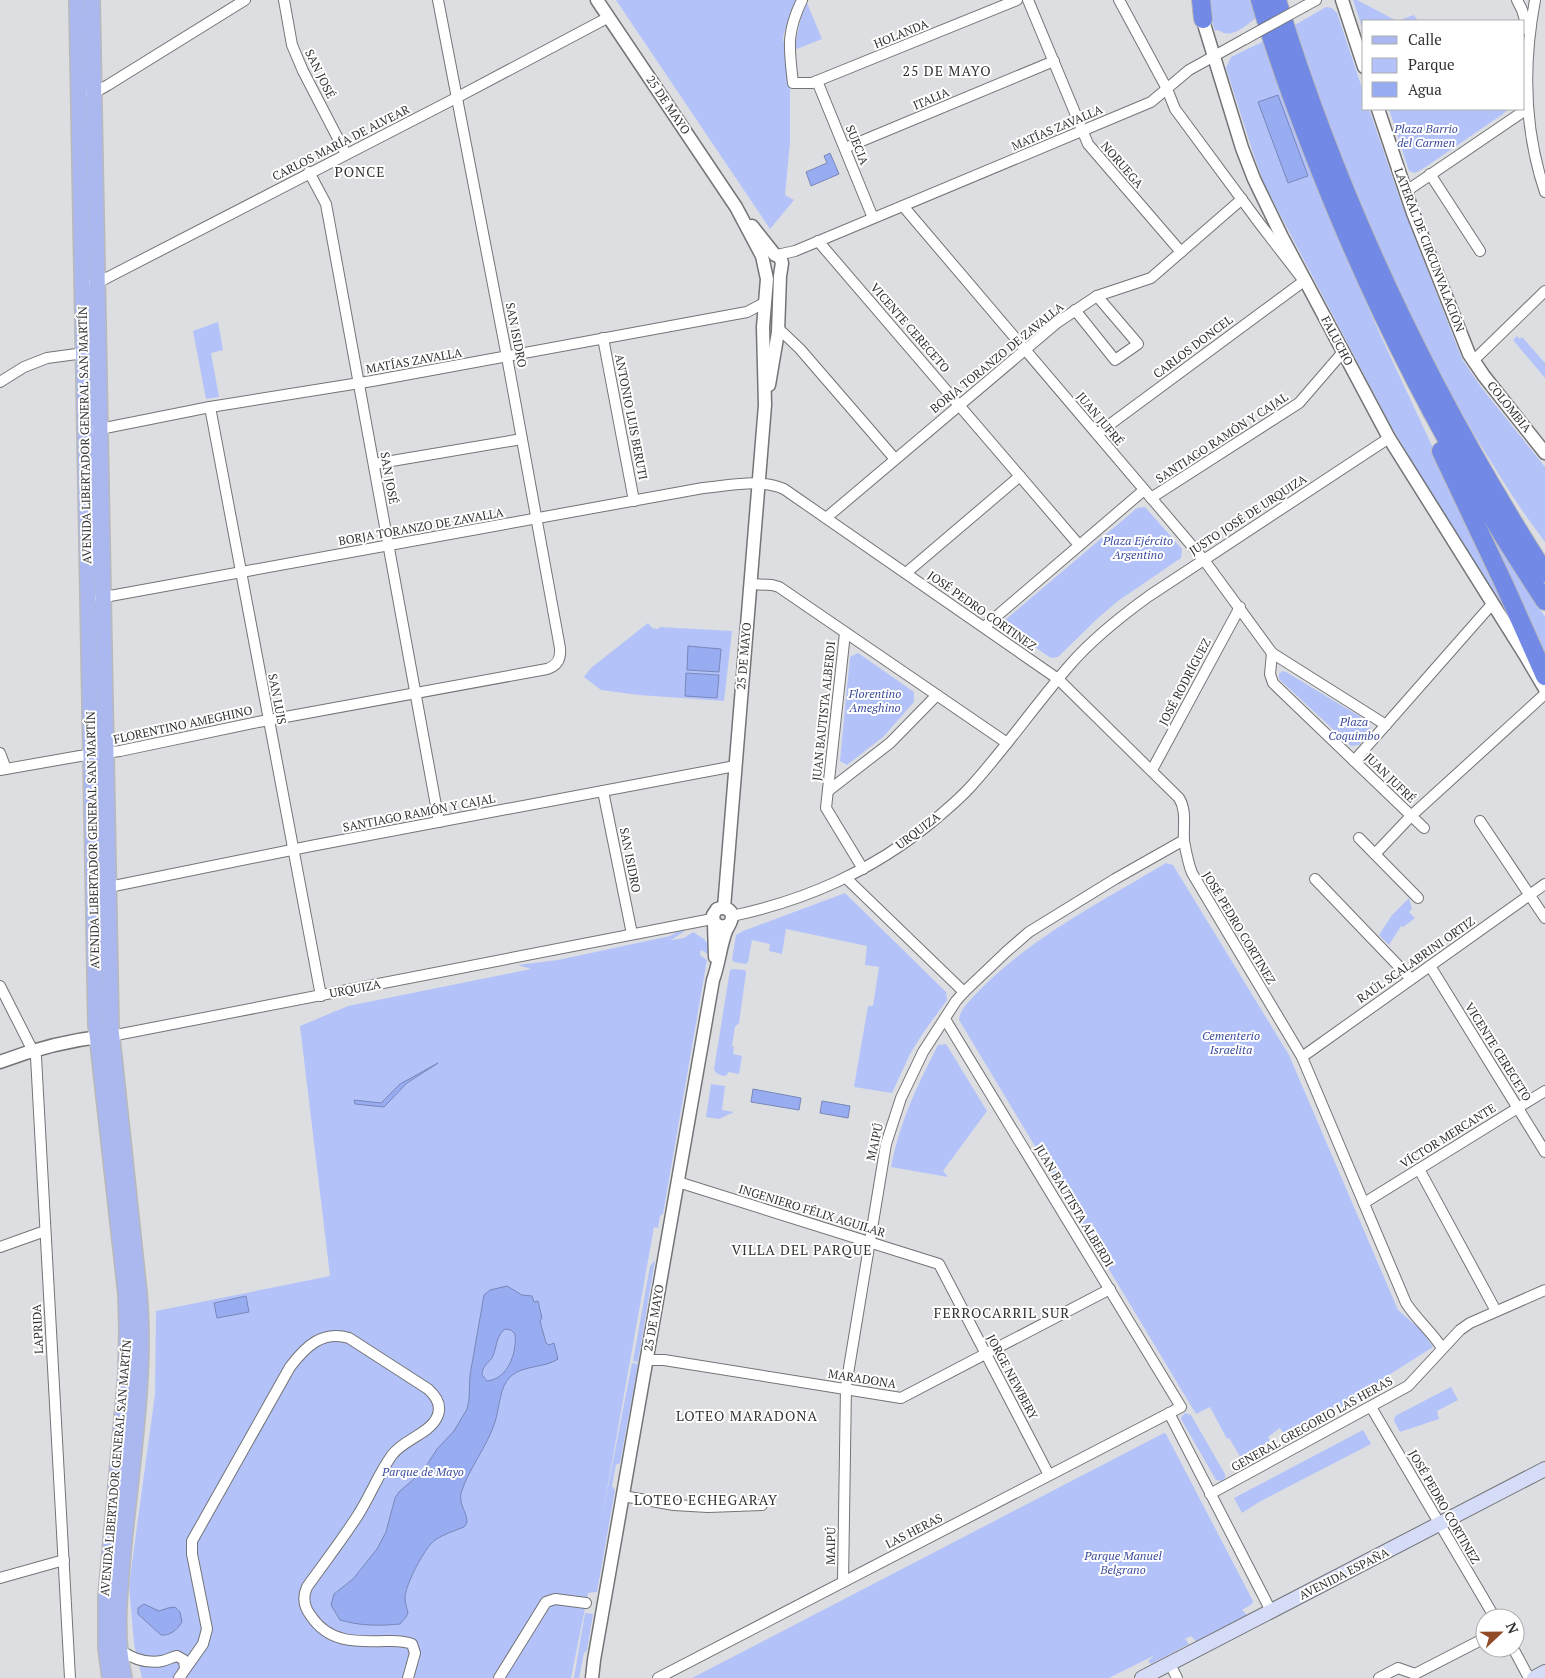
<svg xmlns="http://www.w3.org/2000/svg" width="1545" height="1678" font-family="'PT Serif',serif">
  <rect width="100%" height="100%" fill="#dddee1"/>
  <!-- green -->
  <g fill="#b3c3fa">
    <polygon points="616,0 796,0 791,10 783,37 790,90 790,142 785,195 794,200 770,229"/>
    <path d="M1205,0H1251L1257,17C1245,26 1232,40 1218,30L1215,31Z"/>
    <polygon points="1353,0 1357,0 1397,21 1414,15 1418,21 1364,21 1364,33"/>
    <polygon points="807,3 822,39 794,50 801,17"/>
    <path d="M1326,7L1332,8L1337,13L1364,94V109H1369L1402,205L1462,359L1481,387L1545,467V542C1524,515 1506,486 1488,457C1403,323 1346,175 1293,26Z"/>
    <polygon points="1264,41 1314,178 1379,332 1521,637 1419,473 1390,424 1285,224 1264,183 1255,159 1226,68 1231,57"/>
    <polygon points="1389,109 1508,109 1503,114 1421,170 1415,173 1409,171"/>
    <polygon points="218,322 223,350 211,353 219,397 206,399 193,331"/>
    <polygon points="1517,336 1520,339 1522,337 1545,363 1545,378 1513,340"/>
    <polygon points="1145,507 1182,549 1181,558 1118,601 1098,618 1058,657 1051,658 1004,626 1004,621 1123,520 1137,508"/>
    <polygon points="1481,516 1545,617 1545,667"/>
    <polygon points="648,623 652,628 658,629 660,627 732,631 724,701 639,695 601,690 584,677 591,668"/>
    <polygon points="858,653 914,692 914,702 883,737 847,765 840,761 850,657"/>
    <polygon points="1282,671 1286,672 1369,722 1370,731 1359,745 1351,746 1279,679 1279,674"/>
    <path d="M1166,863L1173,865L1289,1055L1398,1310L1421,1330L1433,1347L1381,1380L1382,1383L1340,1409L1337,1406L1286,1437L1280,1428L1268,1437L1270,1441L1241,1458L1229,1438L1227,1439L1210,1407L1196,1414L959,1020C960,1009 968,1003 975,995C1027,939 1101,902 1166,863Z"/>
    <polygon points="845,893 946,992 947,1000 923,1033 910,1054 892,1093 854,1087 868,1006 873,1006 879,967 865,965 867,946 786,929 782,954 769,951 770,944 752,940 748,962 746,964 734,962 732,960 736,935 743,931"/>
    <polygon points="1409,898 1412,909 1409,912 1415,918 1403,927 1401,926 1389,945 1379,935 1392,915"/>
    <polygon points="685,931 671,940 684,938 693,932 704,939 709,946 708,954 701,950 700,955 707,960 663,1214 660,1216 658,1228 654,1227 602,1518 632,1363 638,1364 620,1463 616,1465 612,1486 615,1490 597,1592 588,1593 571,1678 142,1678 134,1644 129,1585 155,1394 156,1311 330,1276 300,1026 348,1006 531,969 518,965 558,960 670,936 677,932"/>
    <polygon points="733,969 745,970 746,973 739,1023 735,1027 732,1046 734,1047 733,1054 742,1056 739,1074 728,1072 727,1075 723,1076 716,1073 714,1069 730,970"/>
    <path d="M946,1044L987,1111L943,1171L948,1177L891,1167C900,1121 917,1086 938,1045Z"/>
    <polygon points="711,1084 725,1086 722,1110 734,1112 719,1119 706,1117"/>
    <polygon points="655,1260 638,1362 633,1361 650,1266"/>
    <polygon points="1451,1387 1458,1400 1437,1411 1439,1419 1400,1432 1394,1421 1395,1416"/>
    <polygon points="1185,1413 1191,1415 1225,1474 1225,1478 1222,1481 1216,1480 1181,1419 1182,1416"/>
    <polygon points="1363,1430 1371,1444 1259,1502 1242,1513 1234,1498"/>
    <polygon points="1164,1433 1166,1434 1253,1601 1252,1604 1242,1610 1247,1615 1196,1641 1191,1636 1185,1639 1189,1644 1151,1664 1148,1661 1155,1655 1109,1678 692,1678"/>
    <polygon points="585,1613 593,1614 587,1650 584,1653 579,1678 574,1678"/>
  </g>
  <!-- water -->
  <g fill="#98acf1" stroke="#7987b8" fill-rule="evenodd">
    <polygon points="1278,95 1308,176 1288,183 1258,102"/>
    <polygon points="830,153 839,174 811,186 806,172 827,163 824,156"/>
    <polygon points="688,646 721,649 719,672 687,670"/>
    <polygon points="686,673 719,675 717,698 685,696"/>
    <polygon points="438,1063 407,1083 384,1107 355,1104 354,1100 381,1103 400,1084"/>
    <polygon points="753,1089 801,1098 799,1110 751,1102"/>
    <polygon points="822,1101 850,1106 848,1118 820,1113"/>
    <path d="M507,1286L522,1295L532,1296L534,1302L538,1301L542,1318L540,1321L546,1343L549,1345L554,1343L558,1359C545,1368 524,1365 511,1376C499,1387 500,1407 495,1422C487,1447 469,1468 461,1493C459,1506 467,1511 467,1523L464,1527C454,1531 444,1534 435,1540C425,1547 405,1585 405,1598C405,1603 407,1608 408,1613L406,1617L400,1624C380,1626 360,1626 340,1620L331,1605L334,1594L353,1579L377,1549L386,1532L395,1498L399,1492L423,1471L437,1449L454,1431L467,1409L469,1400L470,1375L484,1295L490,1290ZM505,1329L511,1330L515,1334C517,1353 508,1379 487,1381L482,1375C482,1367 487,1364 492,1358C497,1348 496,1335 505,1329Z"/>
    <polygon points="246,1296 249,1312 217,1318 214,1303"/>
    <path d="M144,1604L159,1611L168,1608L175,1607L180,1612L182,1622C177,1630 170,1636 161,1635L138,1614V1608Z"/>
  </g>
  <g fill="none" stroke-linecap="round" stroke-linejoin="round">
    <!-- minor casing -->
    <g stroke="#737477" stroke-width="12">
      <g id="minor">
        <polyline points="284,0 292,45 303,71 346,154"/>
        <path d="M802,0C786,33 789,48 793,83H812L1017,0"/>
        <polyline points="1028,0 1088,144 1181,252"/>
        <polyline points="1517,0 1522,10 1528,30"/>
        <path d="M1535,0C1523,64 1524,130 1545,192"/>
        <polyline points="1305,6 1316,0"/>
        <polyline points="817,81 873,218"/>
        <polyline points="90,93 94,93 108,85 245,0"/>
        <polyline points="845,148 1054,61"/>
        <polyline points="309,172 326,204 439,822"/>
        <polyline points="1430,174 1480,251"/>
        <polyline points="1405,192 1527,109"/>
        <polyline points="903,206 1204,560 1272,653 1386,725"/>
        <polyline points="818,241 1079,545"/>
        <polyline points="777,255 795,251 1151,102 1189,70 1245,39"/>
        <polyline points="93,283 97,283 456,98 609,17"/>
        <polyline points="1075,310 1115,360 1138,344 1097,296"/>
        <polyline points="778,328 800,349 895,459"/>
        <polyline points="603,338 634,501"/>
        <polyline points="1473,361 1545,291"/>
        <polyline points="0,382 24,367 47,358 84,353"/>
        <polyline points="210,407 321,996"/>
        <polyline points="95,430 210,407 372,381 747,312 766,302"/>
        <polyline points="1097,434 1304,281 1260,224 1175,109 1167,89 1119,0"/>
        <polyline points="374,464 522,439"/>
        <polyline points="1151,498 1299,403 1343,352"/>
        <polyline points="826,518 1058,322 1097,296 1151,278 1242,199"/>
        <polyline points="906,573 1020,476"/>
        <polyline points="750,584 772,585 779,587 1007,743"/>
        <path d="M99,598L703,488C728,486 760,478 784,489L1058,679L1179,798C1187,811 1183,826 1184,841C1186,852 1188,863 1192,873L1302,1057L1406,1303C1417,1320 1432,1332 1442,1348"/>
        <polyline points="984,627 1144,490"/>
        <polyline points="845,633 826,808 863,869"/>
        <polyline points="1272,653 1270,674 1273,683 1424,828"/>
        <polyline points="0,753 6,769"/>
        <polyline points="1354,761 1493,603"/>
        <path d="M0,770L80,756L120,751L258,722L547,669C557,666 561,659 560,648L507,357L438,0"/>
        <polyline points="1152,770 1240,607"/>
        <polyline points="603,791 632,934"/>
        <polyline points="828,791 890,743 937,695"/>
        <polyline points="1480,821 1545,918"/>
        <polyline points="1359,838 1418,898"/>
        <polyline points="1375,854 1411,816 1545,694"/>
        <polyline points="846,878 964,992"/>
        <polyline points="1315,879 1411,979"/>
        <polyline points="104,888 311,846 735,766"/>
        <path d="M732,916C807,900 872,871 932,822C946,810 961,798 973,784C1007,746 1036,704 1069,666C1092,639 1120,617 1149,596L1389,438"/>
        <polyline points="1430,966 1545,1152"/>
        <polyline points="0,986 36,1057 70,1678"/>
        <polyline points="111,1036 712,919"/>
        <polyline points="1302,1057 1545,884"/>
        <polyline points="1419,1169 1496,1311"/>
        <polyline points="678,1182 939,1264 1049,1475"/>
        <polyline points="1364,1203 1545,1091"/>
        <polyline points="0,1247 45,1231"/>
        <polyline points="646,1360 664,1360 901,1398 1110,1289"/>
        <polyline points="1371,1407 1495,1618"/>
        <polyline points="1169,1413 1271,1611"/>
        <polyline points="1210,1494 1408,1386 1460,1330 1470,1323 1545,1290"/>
        <polyline points="623,1496 674,1505 708,1507 762,1505"/>
        <polyline points="0,1578 64,1560"/>
        <polyline points="843,1582 846,1386 886,1144 901,1098 923,1052 956,1001 964,992 1006,952 1029,932 1115,879 1184,840"/>
        <polyline points="1513,1648 1529,1678"/>
        <path d="M120,1650C133,1659 147,1664 162,1661C167,1660 172,1657 177,1656L184,1660L185,1669"/>
        <polyline points="1170,1664 1177,1678"/>
        <path d="M179,1678L203,1644L207,1629L192,1554V1541L290,1367C305,1347 322,1330 349,1338L428,1389C437,1397 443,1407 436,1419C428,1434 403,1440 392,1455C379,1473 370,1496 358,1515C342,1540 324,1563 307,1587C302,1598 304,1607 311,1616C329,1643 356,1642 385,1641C394,1641 403,1640 412,1644L415,1653L408,1678"/>
        <polyline points="499,1678 546,1602 555,1599 586,1603"/>
        <polyline points="658,1678 1181,1407 945,1019"/>
        <polyline points="1379,1678 1398,1668 1415,1674 1485,1638"/>
      </g>
    </g>
    <!-- tertiary casing -->
    <g stroke="#737477" stroke-width="15">
      <g id="tertiary">
        <polyline points="597,0 736,207 762,256 767,279 763,327 765,405 724,908"/>
        <polyline points="1342,0 1364,67"/>
        <polyline points="1200,11 1242,148 1254,179 1282,237 1389,438 1525,655 1545,689"/>
        <polyline points="1378,109 1413,213 1469,354 1484,376 1545,453"/>
        <polyline points="752,226 775,255 780,257 782,263 780,276 778,332 769,385"/>
        <polyline points="714,923 715,957"/>
        <path d="M0,1062C34,1049 70,1040 106,1036"/>
        <path d="M592,1678L594,1660L713,980C719,964 720,947 726,931C728,926 732,922 732,916C731,908 723,907 717,909L713,915L714,923L722,927L728,925"/>
      </g>
    </g>
    <!-- secondary casing -->
    <g stroke="#737477" stroke-width="16">
      <g id="secondary">
        <polyline points="1142,1678 1545,1469"/>
        <polyline points="1534,1678 1545,1672"/>
      </g>
    </g>
    <!-- primary casing -->
    <g stroke="#b9b9ba" stroke-width="18">
      <g id="primary">
        <polyline points="77,0 96,1025 126,1294 127,1328 126,1375 106,1597 106,1648 110,1678"/>
        <path d="M92,0L111,1029L139,1293C146,1373 132,1461 124,1542C120,1587 114,1633 124,1678"/>
      </g>
    </g>
    <!-- motorway casing -->
    <g stroke="#b9b9ba" stroke-width="20">
      <g id="motorway">
        <polyline points="1201,0 1203,19"/>
        <path d="M1260,0C1279,66 1304,131 1330,195C1388,337 1460,473 1545,601"/>
        <path d="M1277,0C1339,202 1431,395 1545,573"/>
        <polyline points="1441,451 1504,584 1545,676"/>
      </g>
    </g>
    <!-- minor -->
    <use href="#minor" stroke="#fff" stroke-width="10"/>
    <!-- tertiary -->
    <use href="#tertiary" stroke="#fff" stroke-width="12"/>
    <!-- secondary -->
    <use href="#secondary" stroke="#d5dcf7" stroke-width="14"/>
    <!-- primary -->
    <use href="#primary" stroke="#aab8ef" stroke-width="15"/>
    <!-- motorway -->
    <use href="#motorway" stroke="#7289e5" stroke-width="18"/>
    <!-- minor-bridge casing -->
    <g stroke="#737477" stroke-width="12" stroke-linecap="butt">
      <polyline id="minor-bridge" points="1245,39 1305,6"/>
    </g>
    <!-- minor-bridge -->
    <use href="#minor-bridge" stroke="#fff" stroke-width="10"/>
  </g>
  <g text-anchor="middle" stroke-width="4" stroke-linejoin="round" paint-order="stroke">
    <!-- street labels -->
    <g font-size="12" fill="#323233" stroke="#fff">
      <text transform="translate(901 34) rotate(-22)" y="4">HOLANDA</text>
      <text transform="translate(320 74) rotate(64)" y="4">SAN JOSÉ</text>
      <text transform="translate(931 99) rotate(-23)" y="4">ITALIA</text>
      <text transform="translate(668 105) rotate(56)" y="4">25 DE MAYO</text>
      <text transform="translate(1057 128) rotate(-23)" y="4">MATÍAS ZAVALLA</text>
      <text transform="translate(341 143) rotate(-27)" y="4">CARLOS MARÍA DE ALVEAR</text>
      <text transform="translate(857 145) rotate(68)" y="4">SUECIA</text>
      <text transform="translate(1122 165) rotate(49)" y="4">NORUEGA</text>
      <text transform="translate(1429 250) rotate(69)" y="4">LATERAL DE CIRCUNVALACIÓN</text>
      <text transform="translate(910 328) rotate(49)" y="4">VICENTE CERECETO</text>
      <text transform="translate(516 335) rotate(79)" y="4">SAN ISIDRO</text>
      <text transform="translate(1337 341) rotate(62)" y="4">FALUCHO</text>
      <text transform="translate(1193 347) rotate(-37)" y="4">CARLOS DONCEL</text>
      <text transform="translate(997 358) rotate(-39)" y="4">BORJA TORANZO DE ZAVALLA</text>
      <text transform="translate(414 361) rotate(-10)" y="4">MATÍAS ZAVALLA</text>
      <text transform="translate(1509 407) rotate(51)" y="4">COLOMBIA</text>
      <text transform="translate(631 417) rotate(79)" y="4">ANTONIO LUIS BERUTI</text>
      <text transform="translate(1100 419) rotate(50)" y="4">JUAN JUFRÉ</text>
      <text transform="translate(85 435) rotate(-91)" y="4">AVENIDA LIBERTADOR GENERAL SAN MARTÍN</text>
      <text transform="translate(1222 438) rotate(-33)" y="4">SANTIAGO RAMÓN Y CAJAL</text>
      <text transform="translate(389 478) rotate(80)" y="4">SAN JOSÉ</text>
      <text transform="translate(1248 515) rotate(-33)" y="4">JUSTO JOSÉ DE URQUIZA</text>
      <text transform="translate(421 527) rotate(-10)" y="4">BORJA TORANZO DE ZAVALLA</text>
      <text transform="translate(982 611) rotate(35)" y="4">JOSÉ PEDRO CORTINEZ</text>
      <text transform="translate(744 656) rotate(-85)" y="4">25 DE MAYO</text>
      <text transform="translate(1185 682) rotate(-62)" y="4">JOSÉ RODRÍGUEZ</text>
      <text transform="translate(277 699) rotate(79)" y="4">SAN LUIS</text>
      <text transform="translate(824 711) rotate(-84)" y="4">JUAN BAUTISTA ALBERDI</text>
      <text transform="translate(183 725) rotate(-12)" y="4">FLORENTINO AMEGHINO</text>
      <text transform="translate(1390 778) rotate(44)" y="4">JUAN JUFRÉ</text>
      <text transform="translate(419 813) rotate(-11)" y="4">SANTIAGO RAMÓN Y CAJAL</text>
      <text transform="translate(918 831) rotate(-37)" y="4">URQUIZA</text>
      <text transform="translate(93 840) rotate(-91)" y="4">AVENIDA LIBERTADOR GENERAL SAN MARTÍN</text>
      <text transform="translate(630 860) rotate(79)" y="4">SAN ISIDRO</text>
      <text transform="translate(1239 928) rotate(59)" y="4">JOSÉ PEDRO CORTINEZ</text>
      <text transform="translate(1416 960) rotate(-35)" y="4">RAÚL SCALABRINI ORTIZ</text>
      <text transform="translate(355 989) rotate(-11)" y="4">URQUIZA</text>
      <text transform="translate(1498 1052) rotate(58)" y="4">VICENTE CERECETO</text>
      <text transform="translate(1448 1136) rotate(-32)" y="4">VÍCTOR MERCANTE</text>
      <text transform="translate(875 1142) rotate(-77)" y="4">MAIPÚ</text>
      <text transform="translate(1074 1206) rotate(59)" y="4">JUAN BAUTISTA ALBERDI</text>
      <text transform="translate(812 1211) rotate(17)" y="4">INGENIERO FÉLIX AGUILAR</text>
      <text transform="translate(654 1318) rotate(-80)" y="4">25 DE MAYO</text>
      <text transform="translate(38 1329) rotate(-93)" y="4">LAPRIDA</text>
      <text transform="translate(1012 1377) rotate(62)" y="4">JORGE NEWBERY</text>
      <text transform="translate(862 1379) rotate(9)" y="4">MARADONA</text>
      <text transform="translate(1312 1424) rotate(-29)" y="4">GENERAL GREGORIO LAS HERAS</text>
      <text transform="translate(116 1468) rotate(-85)" y="4">AVENIDA LIBERTADOR GENERAL SAN MARTÍN</text>
      <text transform="translate(1444 1507) rotate(60)" y="4">JOSÉ PEDRO CORTINEZ</text>
      <text transform="translate(914 1531) rotate(-27)" y="4">LAS HERAS</text>
      <text transform="translate(831 1546) rotate(-89)" y="4">MAIPÚ</text>
      <text transform="translate(1344 1574) rotate(-27)" y="4">AVENIDA ESPAÑA</text>
    </g>
    <!-- park labels -->
    <g font-size="12" font-style="italic" fill="#3c4c9d" stroke="#fff">
      <text x="1426" y="133">Plaza Barrio<tspan x="1426" dy="14">del Carmen</tspan></text>
      <text x="1138" y="545">Plaza Ejército<tspan x="1138" dy="14">Argentino</tspan></text>
      <text x="875" y="698">Florentino<tspan x="875" dy="14">Ameghino</tspan></text>
      <text x="1354" y="726">Plaza<tspan x="1354" dy="14">Coquimbo</tspan></text>
      <text x="1231" y="1040">Cementerio<tspan x="1231" dy="14">Israelita</tspan></text>
      <text x="423" y="1476">Parque de Mayo</text>
      <text x="1123" y="1560">Parque Manuel<tspan x="1123" dy="14">Belgrano</tspan></text>
    </g>
    <!-- neighbourhood labels -->
    <g font-size="14" letter-spacing="1" fill="#323233" stroke="#fff">
      <text x="947" y="76">25 DE MAYO</text>
      <text x="360" y="177">PONCE</text>
      <text x="802" y="1255">VILLA DEL PARQUE</text>
      <text x="1002" y="1318">FERROCARRIL SUR</text>
      <text x="747" y="1421">LOTEO MARADONA</text>
      <text x="706" y="1505">LOTEO ECHEGARAY</text>
    </g>
  </g>
  <!-- legend -->
  <rect x="1362" y="20" width="162" height="90" fill="#ffffff" stroke="#adadad"/>
  <rect x="1372" y="36" width="25" height="8" fill="#aab8ef" stroke="#adadad"/>
  <text x="1408" y="45" font-size="15" fill="#323233">Calle</text>
  <rect x="1372" y="58" width="25" height="15" fill="#b3c3fa" stroke="#adadad"/>
  <text x="1408" y="70" font-size="15" fill="#323233">Parque</text>
  <rect x="1372" y="82" width="25" height="15" fill="#98acf1" stroke="#adadad"/>
  <text x="1408" y="95" font-size="15" fill="#323233">Agua</text>
  <!-- north arrow -->
  <g transform="translate(1500 1633) rotate(68)"><circle r="24" fill="#ffffff" stroke="#adadad"/>
  <path d="M0-4L9 19L0 12L-9 19Z" fill="#924b27"/>
  <text y="-8" font-size="14" font-weight="bold" text-anchor="middle" fill="#323233">N</text>
  </g>
</svg>
